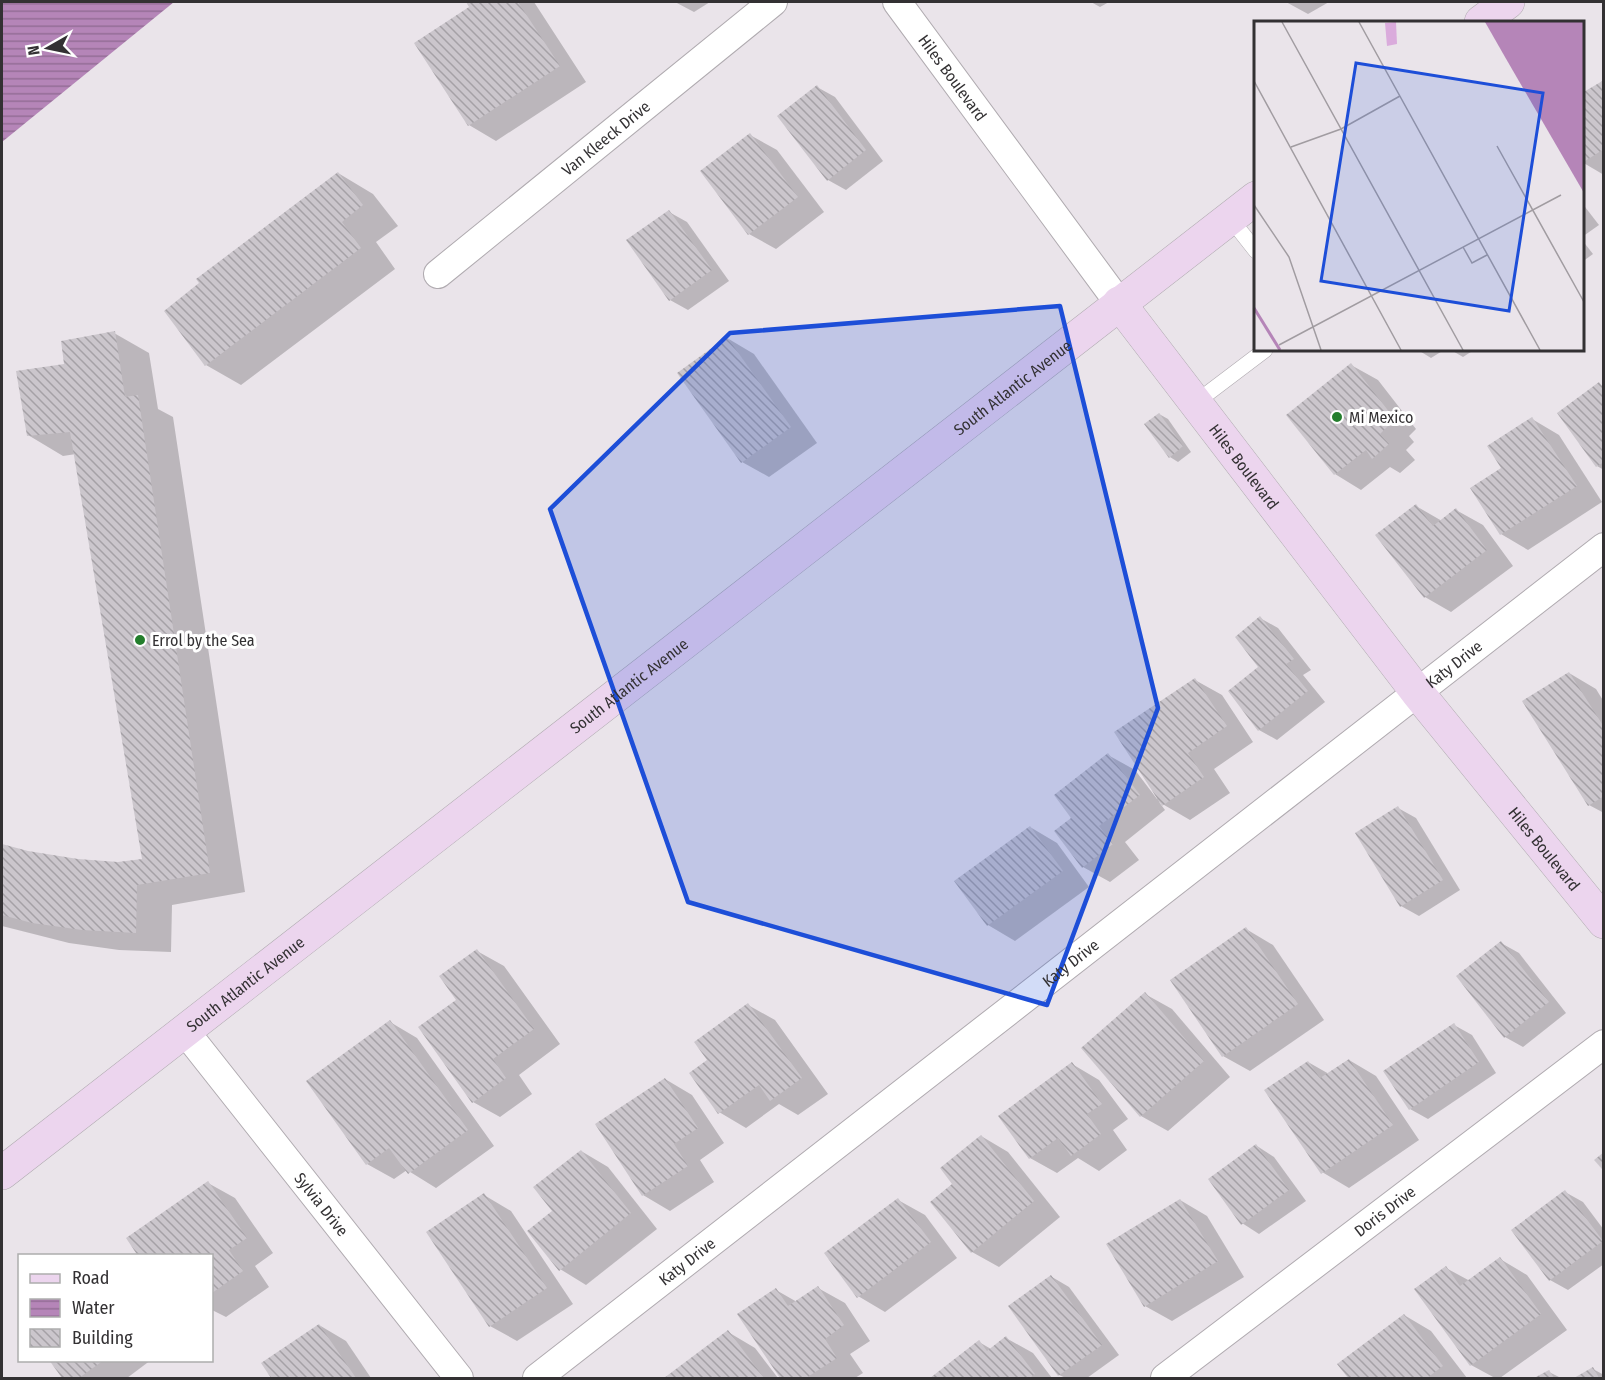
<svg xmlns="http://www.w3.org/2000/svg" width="1605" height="1380" font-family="'Fira Sans Condensed',sans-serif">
  <defs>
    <pattern id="water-rules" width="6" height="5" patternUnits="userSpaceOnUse" patternTransform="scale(1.5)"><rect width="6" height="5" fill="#b585b8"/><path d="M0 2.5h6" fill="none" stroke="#946d96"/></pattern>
    <pattern id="building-back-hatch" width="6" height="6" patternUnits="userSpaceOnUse" patternTransform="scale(1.5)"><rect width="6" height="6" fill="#cbc6cc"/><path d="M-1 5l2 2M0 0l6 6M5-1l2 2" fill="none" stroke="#a5a1a6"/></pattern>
  </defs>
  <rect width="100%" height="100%" fill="#eae4ea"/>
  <!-- water -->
  <polygon fill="url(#water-rules)" points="2,2 174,2 2,142"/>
  <!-- shadow -->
  <g fill="#0003">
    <polygon points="468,2 534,2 586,82 496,141 469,125 471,7"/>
    <polygon points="675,2 710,2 694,12"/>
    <polygon points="1091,2 1109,2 1100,7"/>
    <polygon points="1286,2 1329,2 1308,14"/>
    <polygon points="1604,82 1604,175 1582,162"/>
    <polygon points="817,87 835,97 883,161 846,190 828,180"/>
    <polygon points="750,135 777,150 824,212 776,249 749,234"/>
    <polygon points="338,173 373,194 398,226 376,242 395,269 241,385 206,365"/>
    <polygon points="1582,203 1599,225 1582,237"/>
    <polygon points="669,212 687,222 729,281 688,310 670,300"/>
    <polygon points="1582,240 1593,254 1582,262"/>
    <polygon points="114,333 149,353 158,409 173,417 245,892 172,905 171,952 119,950 69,943 2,926 2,846 28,853 77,861 118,863 143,861 76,454 63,456 28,435 66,365"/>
    <polygon points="727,338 754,354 817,443 769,477 742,462"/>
    <polygon points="1418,350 1444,350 1431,358"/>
    <polygon points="1451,350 1474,350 1463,357"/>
    <polygon points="1351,365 1378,380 1416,429 1409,436 1414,442 1406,450 1415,460 1400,473 1390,467 1361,490 1335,474"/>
    <polygon points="1599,384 1604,387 1604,470 1597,466"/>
    <polygon points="1159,414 1168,419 1191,452 1178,462 1170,457"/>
    <polygon points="1532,419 1559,435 1602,502 1528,550 1501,534 1503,468"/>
    <polygon points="1416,506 1442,521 1456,510 1483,525 1513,566 1451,612 1425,597"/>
    <polygon points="1260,618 1278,628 1311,670 1303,675 1325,702 1277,740 1259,730"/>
    <polygon points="1569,673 1596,689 1604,702 1604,813 1589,805"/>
    <polygon points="1195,680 1222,695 1253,742 1214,769 1230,793 1190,820 1159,802 1165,810 1125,842 1139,860 1110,882 1083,867 1073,819 1108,755 1135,770 1157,799 1159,797"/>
    <polygon points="1398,808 1416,818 1460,890 1419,916 1401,906"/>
    <polygon points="1030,827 1057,843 1089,887 1015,941 988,925"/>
    <polygon points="1246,929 1273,945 1324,1020 1250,1071 1223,1056"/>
    <polygon points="1501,943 1519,953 1566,1013 1523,1047 1505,1037"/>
    <polygon points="477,951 504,966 560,1044 519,1075 532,1094 500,1117 473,1102 458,1000"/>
    <polygon points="1145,994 1172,1009 1230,1077 1168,1131 1141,1116"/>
    <polygon points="748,1005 775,1020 828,1094 798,1115 779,1104 746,1128 719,1112 709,1060"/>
    <polygon points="390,1022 417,1038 494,1146 436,1188 407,1170 394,1179 367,1164"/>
    <polygon points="1454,1025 1472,1035 1496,1073 1428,1119 1410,1109"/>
    <polygon points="1349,1060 1376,1076 1419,1140 1349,1188 1322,1172 1308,1062 1329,1074"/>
    <polygon points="1072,1064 1099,1080 1128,1119 1113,1130 1127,1150 1099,1171 1078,1158 1057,1173 1030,1158"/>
    <polygon points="665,1079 692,1095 724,1143 700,1160 714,1182 670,1211 643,1195"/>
    <polygon points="981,1136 1008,1152 1060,1217 999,1267 972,1252 955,1184"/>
    <polygon points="1257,1146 1274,1157 1306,1201 1259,1234 1242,1223"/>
    <polygon points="581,1151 608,1167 657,1229 586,1285 560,1269 554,1212"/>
    <polygon points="208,1183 235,1198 273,1253 255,1266 269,1287 226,1317 212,1310 212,1256"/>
    <polygon points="1565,1192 1583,1202 1604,1230 1604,1264 1568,1290 1550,1280 1513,1230"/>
    <polygon points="484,1195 511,1211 573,1304 517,1341 490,1326"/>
    <polygon points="898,1200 925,1215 957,1258 885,1312 858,1296"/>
    <polygon points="1180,1200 1207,1216 1244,1277 1172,1321 1145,1306"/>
    <polygon points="1500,1259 1527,1275 1567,1330 1500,1378 1495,1378 1471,1365 1446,1268 1470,1281"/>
    <polygon points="1052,1277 1069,1287 1119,1355 1087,1378 1066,1378 1059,1375"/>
    <polygon points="818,1288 845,1303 870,1341 850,1354 863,1373 855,1378 782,1378 739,1314 776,1290 797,1302"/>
    <polygon points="1404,1315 1431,1331 1467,1378 1350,1378 1339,1364"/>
    <polygon points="319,1325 346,1341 371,1378 273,1378 263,1364"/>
    <polygon points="728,1332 755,1348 778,1378 666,1378"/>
    <polygon points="1006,1338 1033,1353 1052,1378 933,1378 979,1342 991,1349"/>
    <polygon points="51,1360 151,1360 127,1378 64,1378"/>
    <polygon points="1593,1369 1604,1375 1604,1378 1577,1378"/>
    <polygon points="1549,1372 1561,1378 1537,1378"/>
  </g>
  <!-- building -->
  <g fill="url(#building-back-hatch)">
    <polygon points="466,2 518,2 560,66 468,126 414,43 469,7"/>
    <polygon points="1604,80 1604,149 1582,163 1582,93"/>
    <polygon points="817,85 866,150 827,181 777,116"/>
    <polygon points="750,133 798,197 748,235 700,171"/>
    <polygon points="338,172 363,205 342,222 361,248 205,366 164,311 199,283 196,279"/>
    <polygon points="669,210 712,270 669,301 626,240"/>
    <polygon points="115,331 125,397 138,395 210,873 137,885 136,933 82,930 32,923 2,915 2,844 28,851 78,859 118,862 142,859 70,432 27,436 16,371 64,364 61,341"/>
    <polygon points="727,337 791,427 741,463 677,373"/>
    <polygon points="1351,363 1390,413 1383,420 1388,426 1380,434 1389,444 1372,459 1366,450 1334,475 1286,415"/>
    <polygon points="1599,382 1604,389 1604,462 1596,467 1557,413"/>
    <polygon points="1159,413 1183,446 1169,458 1144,424"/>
    <polygon points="1532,417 1577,486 1500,535 1470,488 1501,468 1487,446"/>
    <polygon points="1416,504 1433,526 1456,508 1487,550 1424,598 1375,535"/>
    <polygon points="1260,616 1294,659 1286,664 1308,691 1258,731 1228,691 1258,667 1235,637"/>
    <polygon points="1569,672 1604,727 1604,796 1588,806 1522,701"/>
    <polygon points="1195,678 1227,726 1188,753 1204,777 1162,806 1114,732"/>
    <polygon points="1108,753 1140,795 1099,826 1113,844 1082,868 1054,831 1071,818 1054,795"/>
    <polygon points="1398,806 1443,880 1400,907 1355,833"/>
    <polygon points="1030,826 1063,871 987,926 954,881"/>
    <polygon points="1246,927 1298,1004 1222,1057 1170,980"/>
    <polygon points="1501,941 1549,1002 1504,1038 1456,976"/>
    <polygon points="477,949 534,1029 493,1059 506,1078 472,1103 418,1027 456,1000 439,976"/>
    <polygon points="1145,992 1204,1061 1140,1117 1081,1048"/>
    <polygon points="748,1003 802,1078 770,1101 759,1085 718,1114 689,1073 707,1060 694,1042"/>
    <polygon points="390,1020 468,1130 408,1174 389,1148 366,1165 306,1081"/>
    <polygon points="1454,1023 1479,1062 1409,1110 1383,1071"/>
    <polygon points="1349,1059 1393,1125 1321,1174 1264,1090 1308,1061 1320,1078"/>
    <polygon points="1072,1062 1102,1104 1087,1114 1101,1134 1071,1156 1058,1138 1029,1159 998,1116"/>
    <polygon points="665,1078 698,1128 674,1144 688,1166 642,1196 595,1124"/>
    <polygon points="981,1135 1034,1201 971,1253 930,1202 952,1184 940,1168"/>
    <polygon points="1256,1144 1289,1190 1241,1225 1208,1179"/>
    <polygon points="581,1150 631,1213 559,1271 527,1231 552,1211 533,1187"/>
    <polygon points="1604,1152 1604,1171 1594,1160"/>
    <polygon points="208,1181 247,1238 229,1250 243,1271 212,1293 212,1256 138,1256 126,1238"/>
    <polygon points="1565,1190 1603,1241 1549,1281 1511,1230"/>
    <polygon points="484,1193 547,1288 489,1327 426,1232"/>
    <polygon points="898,1198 931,1242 857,1298 824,1253"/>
    <polygon points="1180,1199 1218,1261 1144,1307 1106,1244"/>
    <polygon points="1500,1257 1541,1314 1470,1366 1414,1289 1446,1266 1460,1286"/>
    <polygon points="1051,1275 1102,1345 1058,1376 1008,1306"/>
    <polygon points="818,1286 844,1325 825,1339 837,1358 806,1378 780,1378 737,1314 776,1288 788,1306"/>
    <polygon points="1404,1314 1443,1366 1427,1378 1348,1378 1337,1364"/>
    <polygon points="319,1324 356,1378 271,1378 261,1363"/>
    <polygon points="728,1330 764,1378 664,1378"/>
    <polygon points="1006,1336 1035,1374 1030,1378 930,1378 979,1340 987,1351"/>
    <polygon points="49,1360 104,1360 79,1378 62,1378"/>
    <polygon points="1593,1367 1599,1378 1574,1378"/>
    <polygon points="1549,1370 1554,1378 1534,1378"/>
  </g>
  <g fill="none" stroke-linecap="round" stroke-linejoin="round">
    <!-- lane casing -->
    <g stroke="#b0abb0" stroke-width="16">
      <g id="lane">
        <polyline points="1230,218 1256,251"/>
        <polyline points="1195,403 1265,350"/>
      </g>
    </g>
    <!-- street casing -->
    <g stroke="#b0abb0" stroke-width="30">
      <g id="street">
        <path id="s1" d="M897,2L1119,303"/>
        <path id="s2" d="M438,274L773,2"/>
        <path id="s3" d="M184,1030L459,1378"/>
        <path id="s4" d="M537,1378L1604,547"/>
        <path id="s5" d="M1165,1378L1604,1044"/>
      </g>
    </g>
    <!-- secondary casing -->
    <g stroke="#b0abb0" stroke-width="34">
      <g id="secondary">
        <polyline points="1481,22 1508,2"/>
        <path id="s6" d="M1119,303L1417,692L1604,922"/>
        <path id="s7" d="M2,1173L1256,198"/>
      </g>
    </g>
    <!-- lane -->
    <use href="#lane" stroke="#fff" stroke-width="15"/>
    <!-- street -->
    <use href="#street" stroke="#fff" stroke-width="28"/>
    <!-- secondary -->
    <use href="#secondary" stroke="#ecd5ee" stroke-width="33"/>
  </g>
  <!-- marked area -->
  <path fill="#1d4ed8" fill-opacity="0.2" stroke="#1d4ed8" stroke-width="4.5" stroke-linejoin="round" d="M1060,306L1158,708L1047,1005L688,902L550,509L730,333Z"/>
  <!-- markers -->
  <g fill="#247e2d" stroke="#fff" stroke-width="2">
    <circle cx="1337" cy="417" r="6"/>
    <circle cx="140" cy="640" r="6"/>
  </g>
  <g text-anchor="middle" stroke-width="6" stroke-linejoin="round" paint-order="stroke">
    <!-- street labels -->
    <g font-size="16" fill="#333133" stroke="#fff">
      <text dy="6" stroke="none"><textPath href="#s1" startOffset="94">Hiles Boulevard</textPath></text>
      <text dy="6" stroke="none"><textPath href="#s2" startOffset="216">Van Kleeck Drive</textPath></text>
      <text dy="6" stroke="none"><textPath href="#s7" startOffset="1280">South Atlantic Avenue</textPath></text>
      <text dy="6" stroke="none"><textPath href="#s6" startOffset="206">Hiles Boulevard</textPath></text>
      <text dy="6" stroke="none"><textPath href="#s4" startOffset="1162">Katy Drive</textPath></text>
      <text dy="6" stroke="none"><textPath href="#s7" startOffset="794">South Atlantic Avenue</textPath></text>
      <text dy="6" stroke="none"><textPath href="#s6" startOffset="692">Hiles Boulevard</textPath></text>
      <text dy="6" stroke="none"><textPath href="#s4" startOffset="676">Katy Drive</textPath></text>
      <text dy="6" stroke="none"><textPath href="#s7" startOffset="308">South Atlantic Avenue</textPath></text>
      <text dy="6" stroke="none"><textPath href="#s3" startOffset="222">Sylvia Drive</textPath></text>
      <text dy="6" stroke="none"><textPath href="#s5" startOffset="276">Doris Drive</textPath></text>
      <text dy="6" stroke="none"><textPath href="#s4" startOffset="190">Katy Drive</textPath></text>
    </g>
    <!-- poi labels -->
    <g font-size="16" fill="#333133" stroke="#fff" text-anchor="start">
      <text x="1349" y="423">Mi Mexico</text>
      <text x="152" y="646">Errol by the Sea</text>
    </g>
  </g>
  <!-- overview -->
  <g transform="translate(1254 21)">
    <rect width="330" height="330" fill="#eae4ea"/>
    <path d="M142,1L143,23L133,25L131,2Z" fill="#daabdc"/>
    <path d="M231,1H330V172L251,36Z" fill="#b585b8"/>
    <path fill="none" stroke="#b585b8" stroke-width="3" d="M0,287L26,329"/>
    <path fill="none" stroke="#a19ca1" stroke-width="1.5" d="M28,1L209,329M105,1L286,329M0,60L147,329M243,125L330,281M37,126L87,108L146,75M0,184L35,236L67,329M209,226L218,242L233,234M25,324L307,174"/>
    <path fill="#1d4ed8" fill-opacity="0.15" stroke="#1d4ed8" stroke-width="3" d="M102,42L289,72L255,290L67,260Z"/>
    <rect width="330" height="330" fill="none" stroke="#333133" stroke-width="3"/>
  </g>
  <!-- border -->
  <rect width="1605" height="1380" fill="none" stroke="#333133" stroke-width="6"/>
  <!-- legend -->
  <rect x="18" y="1254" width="195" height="108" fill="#ffffff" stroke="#adadad" stroke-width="1.5"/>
  <rect x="30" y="1274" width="30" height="9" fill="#ecd5ee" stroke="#adadad" stroke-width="1.5"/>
  <text x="72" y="1284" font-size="18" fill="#333133">Road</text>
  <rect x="30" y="1299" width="30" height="18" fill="url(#water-rules)" stroke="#adadad" stroke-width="1.5"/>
  <text x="72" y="1314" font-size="18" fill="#333133">Water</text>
  <rect x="30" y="1329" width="30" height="18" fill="url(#building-back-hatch)" stroke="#adadad" stroke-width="1.5"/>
  <text x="72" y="1344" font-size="18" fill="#333133">Building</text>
  <!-- north arrow -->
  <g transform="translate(48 48) rotate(261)" stroke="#ffffff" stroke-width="4.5" paint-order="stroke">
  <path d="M0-4.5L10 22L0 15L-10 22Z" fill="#333133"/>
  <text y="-9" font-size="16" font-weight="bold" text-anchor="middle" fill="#333133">N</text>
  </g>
</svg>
